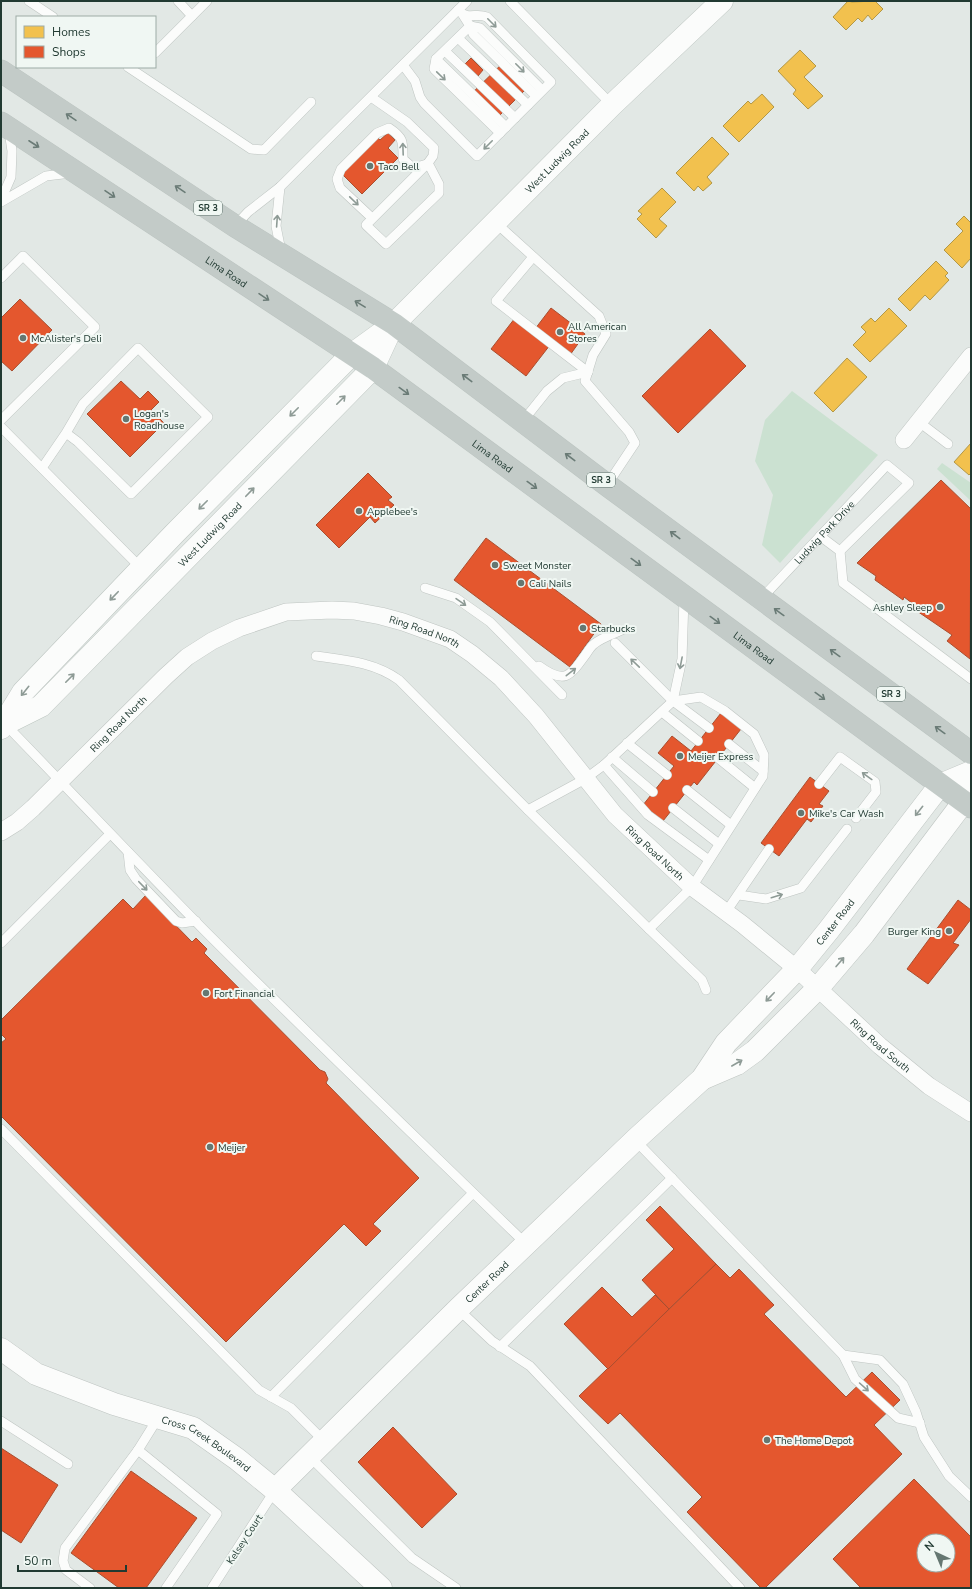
<svg xmlns="http://www.w3.org/2000/svg" width="972" height="1589" font-family="'Nunito Sans',sans-serif">
  <rect width="100%" height="100%" fill="#e2e8e5"/>
  <!-- green -->
  <g fill="#cbe1d1">
    <polygon points="792,391 878,455 780,563 762,545 773,495 755,461 765,420"/>
    <polygon points="942,463 971,483 971,501 937,469"/>
  </g>
  <!-- homes -->
  <g fill="#f2c14e" stroke="#b39846">
    <polygon points="848,1 852,2 875,1 883,9 872,20 868,15 862,22 858,18 846,30 833,17"/>
    <polygon points="800,50 816,66 804,77 823,96 808,109 793,94 796,90 778,71"/>
    <polygon points="762,94 774,107 739,142 723,126 748,101 751,104"/>
    <polygon points="712,137 729,154 707,177 712,183 703,191 698,186 694,191 676,173"/>
    <polygon points="662,188 676,202 659,219 667,226 656,238 637,219 642,214 638,211"/>
    <polygon points="964,216 971,223 971,258 962,268 944,250 963,231 956,224"/>
    <polygon points="936,261 948,273 945,276 949,280 930,300 925,295 910,311 898,299"/>
    <polygon points="889,308 907,326 870,362 853,345 866,332 861,327 871,318 875,322"/>
    <polygon points="847,358 867,377 833,412 814,393"/>
    <polygon points="971,443 971,473 969,475 954,462"/>
  </g>
  <!-- shops -->
  <g fill="#e4572e" stroke="#aa4e2f" fill-rule="evenodd">
    <polygon points="511,55 536,79 489,126 464,101"/>
    <polygon points="471,58 483,70 478,76 465,64"/>
    <polygon points="388,133 395,140 388,148 398,158 362,194 342,174 378,138 380,140"/>
    <polygon points="20,299 52,330 12,371 1,361 1,318"/>
    <polygon points="551,308 585,334 570,355 535,329"/>
    <polygon points="515,318 550,345 526,376 491,349"/>
    <polygon points="710,329 746,366 678,433 642,396"/>
    <polygon points="121,381 140,399 148,391 159,402 151,410 164,423 130,457 87,414"/>
    <polygon points="368,473 392,497 388,500 394,505 375,523 370,517 339,548 316,525"/>
    <polygon points="941,480 971,509 970,659 947,641 952,635 914,609 916,606 904,597 903,600 875,580 876,576 857,563"/>
    <polygon points="486,538 601,624 570,667 454,580"/>
    <polygon points="721,713 741,729 697,785 694,782 663,821 643,805 674,766 658,753 672,736 691,751"/>
    <polygon points="810,777 829,791 819,804 823,806 811,822 807,819 779,856 761,843"/>
    <polygon points="146,895 192,942 196,938 207,949 204,953 320,1070 325,1072 328,1079 326,1083 419,1178 373,1224 381,1231 366,1246 344,1224 226,1342 1,1116 1,1043 6,1039 1,1034 1,1020 123,899 133,909"/>
    <polygon points="958,900 971,910 971,919 953,943 959,945 928,984 907,969"/>
    <polygon points="660,1206 716,1264 669,1309 642,1280 674,1249 646,1220"/>
    <polygon points="716,1264 730,1278 739,1269 774,1305 764,1314 846,1397 872,1372 900,1400 874,1425 902,1454 765,1588 761,1588 687,1512 702,1497 620,1413 608,1424 579,1396"/>
    <polygon points="602,1287 632,1317 655,1295 669,1309 608,1369 564,1324"/>
    <polygon points="393,1427 457,1494 422,1528 358,1462"/>
    <polygon points="1,1448 58,1485 21,1543 1,1530"/>
    <polygon points="131,1471 197,1518 146,1588 119,1588 71,1553"/>
    <path d="M914,1479L971,1537V1588H861L833,1559ZM924,1541H948V1565H924Z"/>
  </g>
  <g fill="none" stroke-linecap="round" stroke-linejoin="round">
    <!-- service casing -->
    <g stroke="#bfc5c2" stroke-width="10">
      <g id="service">
        <polyline points="29,1 53,17"/>
        <polyline points="178,1 192,16 207,1"/>
        <polyline points="510,1 612,105"/>
        <polyline points="463,15 470,26 436,59 434,69 500,133"/>
        <polyline points="470,26 480,28 542,90"/>
        <polyline points="470,26 473,34 536,96"/>
        <polyline points="458,38 528,105"/>
        <polyline points="445,51 515,118"/>
        <polyline points="155,53 192,16"/>
        <polyline points="436,59 506,127"/>
        <path d="M403,65L415,81L420,97L424,103L477,156L551,82L487,17C475,12 469,21 458,10"/>
        <polyline points="128,67 251,149 264,150 311,102"/>
        <polyline points="371,97 407,122 434,148 433,156 428,163 439,184 439,193 386,244 366,225 428,163"/>
        <polyline points="280,187 276,226 281,251"/>
        <polyline points="1,200 11,177 12,151 9,131"/>
        <polyline points="1,202 46,176 71,173"/>
        <path d="M372,218L340,188L337,179L341,169L377,133L389,128C404,138 403,142 403,159L413,168L427,164"/>
        <polyline points="496,223 599,316 606,334 593,355 585,381 629,432 635,443 607,485"/>
        <polyline points="235,226 248,212 280,187 467,1"/>
        <polyline points="533,257 496,301 588,372"/>
        <polyline points="1,278 23,256 95,327 1,420"/>
        <polyline points="523,421 547,391 563,378 588,372"/>
        <polyline points="919,422 948,444"/>
        <polyline points="1,427 141,568"/>
        <polyline points="42,468 66,433 78,442 131,494 208,417 138,348 83,404 66,433"/>
        <polyline points="820,536 840,551 843,583 971,679"/>
        <polyline points="425,588 456,598 490,622 562,695"/>
        <path id="s1" d="M761,599L887,465L909,483L840,551"/>
        <polyline points="615,643 673,701 709,728"/>
        <path d="M316,656C345,660 374,662 399,680L528,810L585,779L604,765L673,701L682,659L684,598"/>
        <path d="M539,666C565,685 570,676 586,654C588,651 591,646 594,644C601,638 613,634 622,630"/>
        <polyline points="662,712 698,741"/>
        <path d="M5,724C72,793 138,863 205,931C311,1037 419,1140 526,1244"/>
        <polyline points="627,743 667,775"/>
        <polyline points="729,744 763,771"/>
        <polyline points="612,757 653,792"/>
        <polyline points="718,758 755,788"/>
        <polyline points="604,765 648,815 709,860"/>
        <polyline points="819,784 840,757 875,782 876,792 856,818"/>
        <polyline points="687,790 731,825"/>
        <polyline points="673,808 719,844"/>
        <polyline points="528,810 649,929 692,887 763,776 764,755 754,734 725,711 701,697 673,701"/>
        <polyline points="128,852 130,870 136,879 176,921 182,923 196,921"/>
        <polyline points="739,895 766,899 801,888 847,829"/>
        <polyline points="726,912 769,849"/>
        <polyline points="649,929 702,980 706,990"/>
        <polyline points="1,943 110,834"/>
        <polyline points="1,1129 259,1390 291,1408 324,1441"/>
        <polyline points="635,1140 843,1355 855,1379 898,1418 920,1423"/>
        <polyline points="458,1309 492,1341 530,1366 740,1588"/>
        <polyline points="500,1347 672,1178"/>
        <polyline points="843,1355 880,1360 903,1384 916,1412 924,1437 949,1476 971,1497"/>
        <polyline points="271,1397 472,1194"/>
        <polyline points="158,1418 138,1450 217,1514 166,1588"/>
        <polyline points="1,1421 68,1464"/>
        <polyline points="309,1456 412,1558 456,1588"/>
        <polyline points="90,1588 66,1570 63,1561 65,1548 138,1450"/>
        <polyline points="212,1588 275,1490"/>
      </g>
    </g>
    <!-- minor casing -->
    <g stroke="#bfc5c2" stroke-width="18">
      <g id="minor">
        <polyline points="904,440 971,356"/>
        <path id="s2" d="M1,832L17,822L33,808L166,676L187,657L212,641L239,628L286,612L332,610L354,611L381,616L403,622L450,639L472,654L501,678L536,716L615,815L692,887L742,924L797,969L880,1046L929,1086L971,1113"/>
      </g>
    </g>
    <!-- tertiary casing -->
    <g stroke="#bfc5c2" stroke-width="23">
      <g id="tertiary">
        <polyline points="702,1079 737,1064 755,1051 818,988 864,934 971,792"/>
        <path id="s3" d="M1,1349L36,1374L114,1404L193,1428L237,1459L275,1490L381,1588"/>
        <path id="s4" d="M275,1490L458,1309L635,1140L702,1079L726,1043L797,969L828,931L940,785L971,772"/>
      </g>
    </g>
    <!-- secondary casing -->
    <g stroke="#bec6c2" stroke-width="23">
      <g id="secondary">
        <path id="s5" d="M5,724L41,706L373,368L392,327"/>
        <path id="s6" d="M1,728L23,692L174,534L351,355L394,324L612,105L722,1"/>
      </g>
    </g>
    <!-- trunk casing -->
    <g stroke="#bcc4c1" stroke-width="23">
      <g id="trunk">
        <polyline points="1,71 235,226 394,324 607,485 971,753"/>
        <path id="s7" d="M1,123L373,368L971,807"/>
      </g>
    </g>
    <!-- service -->
    <use href="#service" stroke="#fbfcfb" stroke-width="9"/>
    <!-- minor -->
    <use href="#minor" stroke="#fbfcfb" stroke-width="17"/>
    <!-- tertiary -->
    <use href="#tertiary" stroke="#fbfcfb" stroke-width="22"/>
    <!-- secondary -->
    <use href="#secondary" stroke="#fbfcfb" stroke-width="22"/>
    <!-- trunk -->
    <use href="#trunk" stroke="#c3cbc8" stroke-width="22"/>
  </g>
  <!-- one-way arrows -->
  <defs><path id="oneway-shaft" d="M-6 0H5M1.5-3L5.5 0L1.5 3" fill="none" stroke-width="1.6" stroke-linecap="round" stroke-linejoin="round"/></defs>
  <g stroke="#8e9b96">
    <use href="#oneway-shaft" transform="translate(492 23) rotate(45)"/>
    <use href="#oneway-shaft" transform="translate(520 68) rotate(45)"/>
    <use href="#oneway-shaft" transform="translate(441 76) rotate(44)"/>
    <use href="#oneway-shaft" transform="translate(488 145) rotate(135)"/>
    <use href="#oneway-shaft" transform="translate(403 149) rotate(-92)"/>
    <use href="#oneway-shaft" transform="translate(354 201) rotate(44)"/>
    <use href="#oneway-shaft" transform="translate(277 221) rotate(-86)"/>
    <use href="#oneway-shaft" transform="translate(341 400) rotate(-45)"/>
    <use href="#oneway-shaft" transform="translate(294 412) rotate(135)"/>
    <use href="#oneway-shaft" transform="translate(250 492) rotate(-46)"/>
    <use href="#oneway-shaft" transform="translate(203 505) rotate(135)"/>
    <use href="#oneway-shaft" transform="translate(114 596) rotate(134)"/>
    <use href="#oneway-shaft" transform="translate(461 602) rotate(35)"/>
    <use href="#oneway-shaft" transform="translate(635 663) rotate(-136)"/>
    <use href="#oneway-shaft" transform="translate(681 663) rotate(101)"/>
    <use href="#oneway-shaft" transform="translate(571 672) rotate(-38)"/>
    <use href="#oneway-shaft" transform="translate(70 678) rotate(-45)"/>
    <use href="#oneway-shaft" transform="translate(25 691) rotate(129)"/>
    <use href="#oneway-shaft" transform="translate(867 776) rotate(-144)"/>
    <use href="#oneway-shaft" transform="translate(919 811) rotate(128)"/>
    <use href="#oneway-shaft" transform="translate(143 886) rotate(46)"/>
    <use href="#oneway-shaft" transform="translate(777 896) rotate(-17)"/>
    <use href="#oneway-shaft" transform="translate(840 962) rotate(-49)"/>
    <use href="#oneway-shaft" transform="translate(770 997) rotate(134)"/>
    <use href="#oneway-shaft" transform="translate(737 1063) rotate(-30)"/>
    <use href="#oneway-shaft" transform="translate(864 1387) rotate(42)"/>
  </g>
  <g stroke="#6a7b76">
    <use href="#oneway-shaft" transform="translate(71 117) rotate(-146)"/>
    <use href="#oneway-shaft" transform="translate(34 144) rotate(33)"/>
    <use href="#oneway-shaft" transform="translate(180 189) rotate(-146)"/>
    <use href="#oneway-shaft" transform="translate(110 194) rotate(34)"/>
    <use href="#oneway-shaft" transform="translate(264 297) rotate(34)"/>
    <use href="#oneway-shaft" transform="translate(360 304) rotate(-149)"/>
    <use href="#oneway-shaft" transform="translate(467 378) rotate(-143)"/>
    <use href="#oneway-shaft" transform="translate(404 391) rotate(36)"/>
    <use href="#oneway-shaft" transform="translate(570 457) rotate(-143)"/>
    <use href="#oneway-shaft" transform="translate(532 485) rotate(36)"/>
    <use href="#oneway-shaft" transform="translate(675 535) rotate(-143)"/>
    <use href="#oneway-shaft" transform="translate(636 562) rotate(36)"/>
    <use href="#oneway-shaft" transform="translate(779 612) rotate(-144)"/>
    <use href="#oneway-shaft" transform="translate(715 620) rotate(36)"/>
    <use href="#oneway-shaft" transform="translate(835 653) rotate(-144)"/>
    <use href="#oneway-shaft" transform="translate(820 696) rotate(36)"/>
    <use href="#oneway-shaft" transform="translate(940 730) rotate(-144)"/>
  </g>
  <!-- markers -->
  <g fill="#657771" stroke="#f0f7f3" stroke-width="1.5">
    <circle cx="370" cy="166" r="4"/>
    <circle cx="560" cy="332" r="4"/>
    <circle cx="23" cy="338" r="4"/>
    <circle cx="126" cy="419" r="4"/>
    <circle cx="359" cy="511" r="4"/>
    <circle cx="495" cy="565" r="4"/>
    <circle cx="521" cy="583" r="4"/>
    <circle cx="940" cy="607" r="4"/>
    <circle cx="583" cy="628" r="4"/>
    <circle cx="680" cy="756" r="4"/>
    <circle cx="801" cy="813" r="4"/>
    <circle cx="949" cy="931" r="4"/>
    <circle cx="206" cy="993" r="4"/>
    <circle cx="210" cy="1147" r="4"/>
    <circle cx="767" cy="1440" r="4"/>
  </g>
  <g text-anchor="middle" stroke-width="4" stroke-linejoin="round" paint-order="stroke">
    <!-- shield labels -->
    <g fill="#f0f7f3" stroke="#5f736c" stroke-width="1">
      <rect x="194" y="201" width="28" height="14" rx="3"/>
      <rect x="587" y="473" width="28" height="14" rx="3"/>
      <rect x="877" y="687" width="28" height="14" rx="3"/>
    </g>
    <g font-size="9" font-weight="bold" fill="#213a32">
      <text x="208" y="211">SR 3</text>
      <text x="601" y="483">SR 3</text>
      <text x="891" y="697">SR 3</text>
    </g>
    <!-- street labels -->
    <g font-size="10" fill="#213a32" stroke="#f0f7f3">
      <text dy="4" stroke="none"><textPath href="#s6" startOffset="796">West Ludwig Road</textPath></text>
      <text dy="4" stroke="none"><textPath href="#s7" startOffset="270">Lima Road</textPath></text>
      <text dy="4" stroke="none"><textPath href="#s7" startOffset="594">Lima Road</textPath></text>
      <text dy="4" stroke="none"><textPath href="#s1" startOffset="92">Ludwig Park Drive</textPath></text>
      <text dy="4" stroke="none"><textPath href="#s5" startOffset="281">West Ludwig Road</textPath></text>
      <text dy="4" stroke="none"><textPath href="#s2" startOffset="507">Ring Road North</textPath></text>
      <text dy="4" stroke="none"><textPath href="#s7" startOffset="918">Lima Road</textPath></text>
      <text dy="4" stroke="none"><textPath href="#s2" startOffset="160">Ring Road North</textPath></text>
      <text dy="4" stroke="none"><textPath href="#s2" startOffset="831">Ring Road North</textPath></text>
      <text dy="4" stroke="none"><textPath href="#s4" startOffset="799">Center Road</textPath></text>
      <text dy="4" stroke="none"><textPath href="#s2" startOffset="1128">Ring Road South</textPath></text>
      <text dy="4" stroke="none"><textPath href="#s4" startOffset="297">Center Road</textPath></text>
      <text dy="4" stroke="none"><textPath href="#s3" startOffset="228">Cross Creek Boulevard</textPath></text>
      <text transform="translate(244 1539) rotate(-57)" y="4">Kelsey Court</text>
    </g>
    <!-- poi labels -->
    <g font-size="10" fill="#213a32" stroke="#f0f7f3" text-anchor="start">
      <text x="378" y="170">Taco Bell</text>
      <text x="568" y="330">All American<tspan x="568" dy="12">Stores</tspan></text>
      <text x="31" y="342">McAlister's Deli</text>
      <text x="134" y="417">Logan's<tspan x="134" dy="12">Roadhouse</tspan></text>
      <text x="367" y="515">Applebee's</text>
      <text x="503" y="569">Sweet Monster</text>
      <text x="529" y="587">Cali Nails</text>
      <text x="932" y="611" text-anchor="end">Ashley Sleep</text>
      <text x="591" y="632">Starbucks</text>
      <text x="688" y="760">Meijer Express</text>
      <text x="809" y="817">Mike's Car Wash</text>
      <text x="941" y="935" text-anchor="end">Burger King</text>
      <text x="214" y="997">Fort Financial</text>
      <text x="218" y="1151">Meijer</text>
      <text x="775" y="1444">The Home Depot</text>
    </g>
  </g>
  <!-- border -->
  <rect width="972" height="1589" fill="none" stroke="#213a32" stroke-width="4"/>
  <!-- legend -->
  <rect x="16" y="16" width="140" height="52" fill="#f0f7f3" stroke="#9daba6"/>
  <rect x="24" y="26" width="20" height="12" fill="#f2c14e" stroke="#9daba6"/>
  <text x="52" y="36" font-size="12" fill="#213a32">Homes</text>
  <rect x="24" y="46" width="20" height="12" fill="#e4572e" stroke="#9daba6"/>
  <text x="52" y="56" font-size="12" fill="#213a32">Shops</text>
  <!-- north arrow -->
  <g transform="translate(936 1553) rotate(316)"><circle r="19" fill="#f0f7f3" stroke="#9daba6"/>
  <path d="M0-3L7 15L0 10L-7 15Z" fill="#657771"/>
  <text y="-6" font-size="11" font-weight="bold" text-anchor="middle" fill="#213a32">N</text>
  </g>
  <!-- scale -->
  <path d="M18 1565v6h108v-6" fill="none" stroke="#213a32" stroke-width="2"/>
  <text x="24" y="1565" font-size="12" fill="#213a32" stroke="#f0f7f3" stroke-width="3" paint-order="stroke">50 m</text>
</svg>
